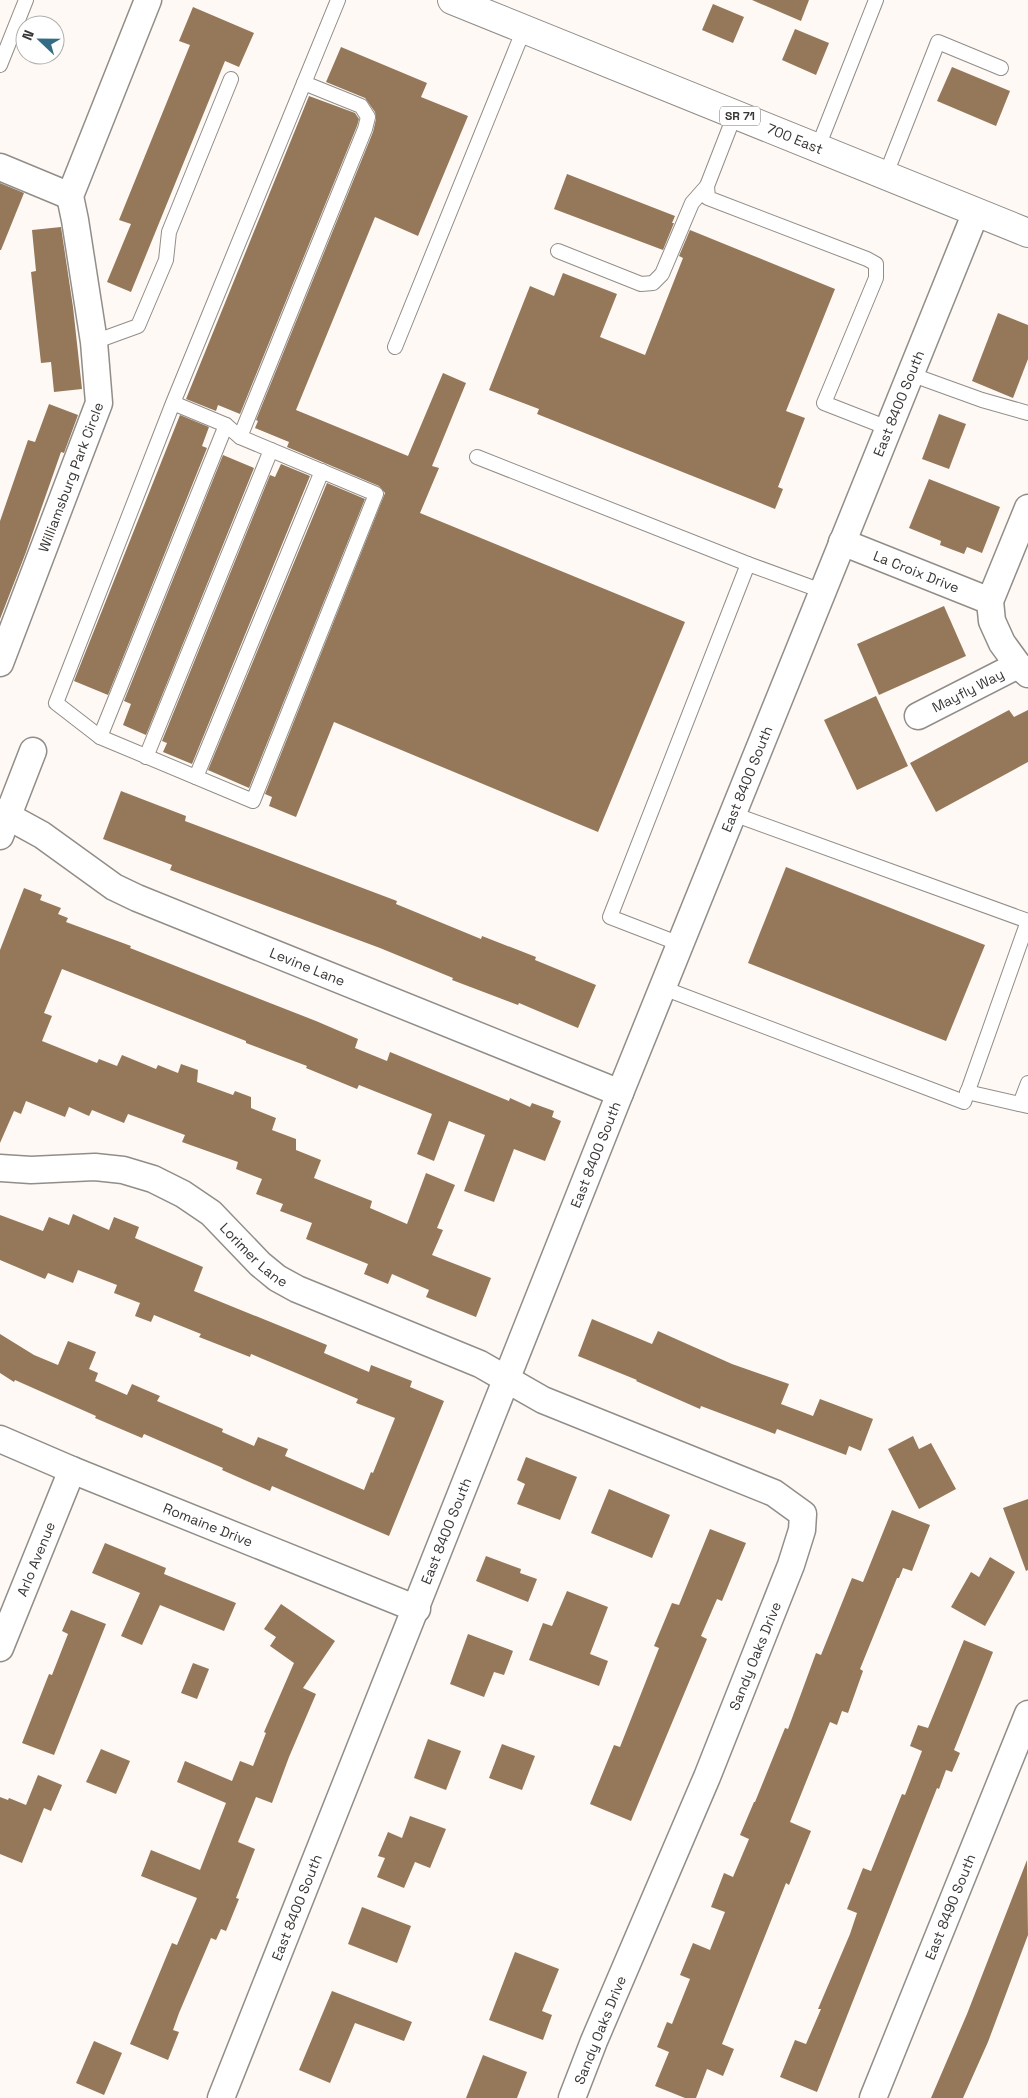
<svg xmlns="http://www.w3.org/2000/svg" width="1028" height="2098" font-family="'Space Grotesk',sans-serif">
  <rect width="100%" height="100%" fill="#fef9f5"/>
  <!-- building -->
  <g fill="#957859">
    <polygon points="752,0 809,0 801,21"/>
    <polygon points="713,4 744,17 733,43 702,30"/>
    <polygon points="193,7 254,33 239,67 225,61 131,292 107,282 131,224 119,220 190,45 179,41"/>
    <polygon points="795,29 829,43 816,75 782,60"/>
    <polygon points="341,47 427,83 421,97 468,116 418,236 375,217 296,410 408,456 443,373 466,383 432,466 439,468 420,513 685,622 598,832 334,722 296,817 269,806 272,797 265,794 385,493 379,486 287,447 289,442 255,428 258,421 256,420 373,132 376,119 375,112 365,98 326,82"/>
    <polygon points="952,67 1010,91 996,126 937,101"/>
    <polygon points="309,96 355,113 359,119 357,126 240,414 218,405 216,411 186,399"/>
    <polygon points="567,174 675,216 672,223 674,223 663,250 554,209"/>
    <polygon points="0,183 24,193 1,250 0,250"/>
    <polygon points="61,227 73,307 82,389 54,392 51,362 41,363 31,272 36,271 32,230"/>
    <polygon points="690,230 835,289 786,411 805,418 778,487 783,489 775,509 537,414 539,409 489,390 530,286 554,296 563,273 617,294 600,337 645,355 683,258 679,256"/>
    <polygon points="998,313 1028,325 1028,359 1013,398 972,381"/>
    <polygon points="49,404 78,415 64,453 61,452 26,552 0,619 0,521 28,440 35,442"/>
    <polygon points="939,414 966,424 949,469 922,459"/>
    <polygon points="180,415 209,427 202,446 207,448 108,695 74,681"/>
    <polygon points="223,455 254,468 146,735 123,725 131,704 124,701"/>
    <polygon points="281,464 310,476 192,764 163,752 167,743 162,741 270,475 275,477"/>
    <polygon points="929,479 1000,507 982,553 967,547 964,554 940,545 941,541 909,528"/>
    <polygon points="327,483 365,499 249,788 208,770"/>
    <polygon points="944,606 966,656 879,695 857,644"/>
    <polygon points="876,696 908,766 857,790 824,720"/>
    <polygon points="1009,710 1014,717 1028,710 1028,762 936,812 910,763"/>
    <polygon points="121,791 186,816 185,821 397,901 396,904 481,939 482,936 536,957 535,960 596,985 578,1028 519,1003 518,1005 452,980 453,978 380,948 170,870 172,865 103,839"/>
    <polygon points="786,867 985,945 946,1041 748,963"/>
    <polygon points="24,888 42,895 40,900 61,908 58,914 68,918 66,922 131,946 130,948 316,1021 358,1039 355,1048 387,1061 390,1052 509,1101 510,1098 530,1107 532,1103 554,1111 552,1117 561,1121 545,1161 514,1149 494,1202 464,1191 485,1135 449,1121 434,1161 417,1154 432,1114 359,1085 357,1089 306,1068 307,1066 246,1043 246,1041 62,969 44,1013 52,1016 42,1041 97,1063 99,1059 117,1066 122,1055 156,1069 158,1065 178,1073 181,1064 198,1070 197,1082 233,1095 235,1091 251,1097 251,1108 276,1118 272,1130 296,1139 296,1150 321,1160 314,1178 372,1201 370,1208 407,1224 426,1173 455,1185 437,1228 443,1230 432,1255 491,1278 476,1317 426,1297 429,1290 392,1274 388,1284 364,1274 368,1264 306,1239 312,1223 280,1211 283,1204 256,1194 262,1179 236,1169 238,1162 182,1142 185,1135 128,1114 124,1123 92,1110 89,1116 69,1107 65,1117 26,1101 21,1114 14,1111 0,1143 0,950"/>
    <polygon points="73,1214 109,1230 114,1217 139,1227 135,1238 203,1267 194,1291 327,1345 324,1353 369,1372 371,1365 412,1381 410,1387 444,1401 389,1536 272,1486 270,1491 222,1470 223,1468 144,1434 142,1438 95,1418 96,1416 15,1380 14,1382 0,1373 0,1334 34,1355 58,1365 68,1341 96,1352 89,1369 98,1373 95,1381 127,1395 132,1384 160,1396 157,1401 223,1429 222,1432 254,1446 258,1437 288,1449 285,1456 364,1490 371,1472 373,1473 395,1418 356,1403 358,1399 251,1354 250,1357 199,1337 201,1334 154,1315 151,1322 135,1316 140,1303 114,1293 117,1285 78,1270 73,1283 48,1273 45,1279 0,1260 0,1215 43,1231 49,1217 69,1225"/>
    <polygon points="592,1319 652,1344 658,1331 732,1364 789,1384 781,1404 813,1416 820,1399 873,1419 861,1451 849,1446 846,1455 777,1429 775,1434 701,1406 700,1409 636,1381 637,1380 578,1356"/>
    <polygon points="913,1436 919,1449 931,1443 956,1489 919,1509 888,1449"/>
    <polygon points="526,1457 577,1477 560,1520 517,1504 525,1484 517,1480"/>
    <polygon points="609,1489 670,1515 652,1558 591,1533"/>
    <polygon points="1028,1499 1028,1570 1026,1571 1003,1508"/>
    <polygon points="892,1510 930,1525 912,1571 903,1568 899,1578 897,1578 860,1669 863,1671 848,1713 842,1711 837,1725 830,1722 790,1822 811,1831 789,1885 786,1883 722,2044 734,2049 723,2076 707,2069 696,2098 685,2098 655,2086 669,2052 657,2047 667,2022 672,2024 690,1979 680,1975 693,1943 710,1950 725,1912 711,1907 724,1873 733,1877 749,1839 740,1835 754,1802 755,1802 785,1728 788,1729 816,1653 821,1655 852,1578 863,1582"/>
    <polygon points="710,1529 746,1543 722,1601 717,1599 701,1636 707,1639 631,1821 590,1804 614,1745 620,1747 659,1648 654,1646 672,1603 679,1605"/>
    <polygon points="105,1543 166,1568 164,1574 236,1603 224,1631 160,1605 142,1645 121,1636 140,1593 92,1573"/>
    <polygon points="486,1556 521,1569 520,1573 537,1579 528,1602 476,1581"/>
    <polygon points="990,1557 1015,1572 985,1626 951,1607 971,1572 979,1577"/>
    <polygon points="567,1591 608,1607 590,1654 608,1661 599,1686 529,1660 543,1623 552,1626"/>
    <polygon points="281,1604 335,1641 303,1688 316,1694 289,1757 272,1803 256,1797 238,1842 255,1849 236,1898 239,1899 226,1931 221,1929 216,1940 211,1938 179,2013 173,2030 179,2032 168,2060 130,2044 172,1943 177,1945 197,1898 141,1876 151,1850 200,1870 226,1803 177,1782 185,1761 232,1781 240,1761 253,1766 266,1733 264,1732 294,1663 270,1646 276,1637 264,1629"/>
    <polygon points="71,1610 106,1624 54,1755 22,1743 49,1674 52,1675 68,1634 62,1631"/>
    <polygon points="468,1634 513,1651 504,1675 494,1672 484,1697 450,1684"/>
    <polygon points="964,1640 993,1652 954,1750 960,1753 952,1772 946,1770 939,1789 937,1788 817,2092 780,2077 795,2040 806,2044 821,2009 818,2009 850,1934 857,1913 847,1909 863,1868 871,1871 902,1794 905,1795 922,1751 910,1746 918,1725 928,1728"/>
    <polygon points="193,1663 209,1669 197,1699 181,1693"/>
    <polygon points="428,1739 461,1751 446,1790 414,1778"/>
    <polygon points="502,1744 535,1756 522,1790 489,1778"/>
    <polygon points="101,1749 130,1761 116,1794 86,1782"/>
    <polygon points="38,1775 62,1785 51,1811 44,1808 22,1863 0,1854 0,1797 8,1800 9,1798 26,1805"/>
    <polygon points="410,1816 446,1829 430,1868 415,1862 404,1888 377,1877 385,1858 378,1856 388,1832 402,1838"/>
    <polygon points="1027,1860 1028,1935 988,2042 963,2098 931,2098 967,2014"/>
    <polygon points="362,1907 411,1926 397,1963 348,1944"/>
    <polygon points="515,1952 559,1969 542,2011 552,2015 543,2040 489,2020"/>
    <polygon points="332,1991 412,2022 404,2041 355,2023 330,2083 299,2070"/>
    <polygon points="94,2041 122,2053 104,2095 76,2083"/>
    <polygon points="483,2055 527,2072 517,2098 466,2098"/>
  </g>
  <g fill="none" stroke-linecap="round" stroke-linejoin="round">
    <!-- service casing -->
    <g stroke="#918d89" stroke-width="16">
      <g id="service">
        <polyline points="0,65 26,0"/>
        <polyline points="735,114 707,186 708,198 867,259 876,264 876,278 824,403 888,428"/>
        <polyline points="818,147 876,0"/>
        <polyline points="886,174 938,42 1001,68"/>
        <polyline points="558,251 641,284 653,283 662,274 692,203 707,186"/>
        <polyline points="94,342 138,326 166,260 169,232 231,79"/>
        <polyline points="395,347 524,29"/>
        <polyline points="910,374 982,400 1028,413"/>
        <polyline points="173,403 226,425 240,437 376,494 253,801 100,737 56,703 173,403 338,0"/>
        <polyline points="240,437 365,129 368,117 361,106 304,83"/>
        <polyline points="477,457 748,564"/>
        <polyline points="100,737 226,425"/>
        <polyline points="146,757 271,450"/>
        <polyline points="196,777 322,471"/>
        <polyline points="680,944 610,917 748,564 822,591"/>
        <polyline points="663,988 964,1102 1028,921 733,814"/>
        <polyline points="967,1092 1028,1106"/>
        <polyline points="1020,1104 1028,1083"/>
      </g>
    </g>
    <!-- minor casing -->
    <g stroke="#918d89" stroke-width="29">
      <g id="minor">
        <polyline points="0,167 70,196"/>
        <polyline points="1028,508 990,601 992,621 1002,643 1018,665 1028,674"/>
        <path id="s1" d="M842,542L990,601"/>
        <path id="s2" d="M0,663L99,403L94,342L75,220L70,196L148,0"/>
        <path id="s3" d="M918,716L1018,665"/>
        <path id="s4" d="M0,812L42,835L114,887L137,898L620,1093"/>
        <polyline points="0,836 33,751"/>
        <path id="s5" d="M0,1168L31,1170L95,1167L123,1170L153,1179L183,1194L211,1213L260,1264L277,1278L297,1289L480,1364L543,1400L774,1493L803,1514L802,1530L791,1565L707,1777L594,2041L572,2098"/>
        <path id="s6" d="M0,1439L72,1470L417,1609"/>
        <path id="s7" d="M0,1648L72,1470"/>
        <path id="s8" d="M221,2098L620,1093L976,212"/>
        <path id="s9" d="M873,2098L1028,1714"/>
      </g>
    </g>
    <!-- primary casing -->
    <g stroke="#918d89" stroke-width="30">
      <g id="primary">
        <path id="s10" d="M452,0L1028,233"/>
      </g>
    </g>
    <!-- service -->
    <use href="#service" stroke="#fff" stroke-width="14"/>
    <!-- minor -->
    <use href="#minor" stroke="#fff" stroke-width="26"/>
    <!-- primary -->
    <use href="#primary" stroke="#fff" stroke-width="28"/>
  </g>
  <g text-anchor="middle" stroke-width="5" stroke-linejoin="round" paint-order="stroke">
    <!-- shield labels -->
    <rect fill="#fff" stroke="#747372" stroke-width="1" x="720" y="106.5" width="40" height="19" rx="4"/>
    <g font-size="12" font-weight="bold" fill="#383735">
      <text x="740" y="120">SR 71</text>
    </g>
    <!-- street labels -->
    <g font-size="14" fill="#383735" stroke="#fff">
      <text dy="5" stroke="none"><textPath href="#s10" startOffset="370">700 East</textPath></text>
      <text dy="5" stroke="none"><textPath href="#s8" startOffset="1825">East 8400 South</textPath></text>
      <text dy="5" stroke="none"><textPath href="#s2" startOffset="199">Williamsburg Park Circle</textPath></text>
      <text dy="5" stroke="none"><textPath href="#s1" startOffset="80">La Croix Drive</textPath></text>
      <text dy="5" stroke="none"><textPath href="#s3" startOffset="56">Mayfly Way</textPath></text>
      <text dy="5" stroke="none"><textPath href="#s8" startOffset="1420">East 8400 South</textPath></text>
      <text dy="5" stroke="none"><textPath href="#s4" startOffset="346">Levine Lane</textPath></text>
      <text dy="5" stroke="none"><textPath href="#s8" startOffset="1015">East 8400 South</textPath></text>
      <text dy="5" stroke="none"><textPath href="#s5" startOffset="282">Lorimer Lane</textPath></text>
      <text dy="5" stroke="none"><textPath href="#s6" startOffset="225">Romaine Drive</textPath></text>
      <text dy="5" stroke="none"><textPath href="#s8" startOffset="610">East 8400 South</textPath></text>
      <text dy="5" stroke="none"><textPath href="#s7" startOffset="96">Arlo Avenue</textPath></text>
      <text transform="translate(755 1656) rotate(-68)" y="5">Sandy Oaks Drive</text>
      <text dy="5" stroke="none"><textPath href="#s9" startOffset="206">East 8490 South</textPath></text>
      <text dy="5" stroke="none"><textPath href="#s8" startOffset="205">East 8400 South</textPath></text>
      <text transform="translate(600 2030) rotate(-68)" y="5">Sandy Oaks Drive</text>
    </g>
  </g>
  <!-- north arrow -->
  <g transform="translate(40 40) rotate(292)"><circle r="24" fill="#ffffff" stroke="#afafae"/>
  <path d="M0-4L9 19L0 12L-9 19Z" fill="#326c85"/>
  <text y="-8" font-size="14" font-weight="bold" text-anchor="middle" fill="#383735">N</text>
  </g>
</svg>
